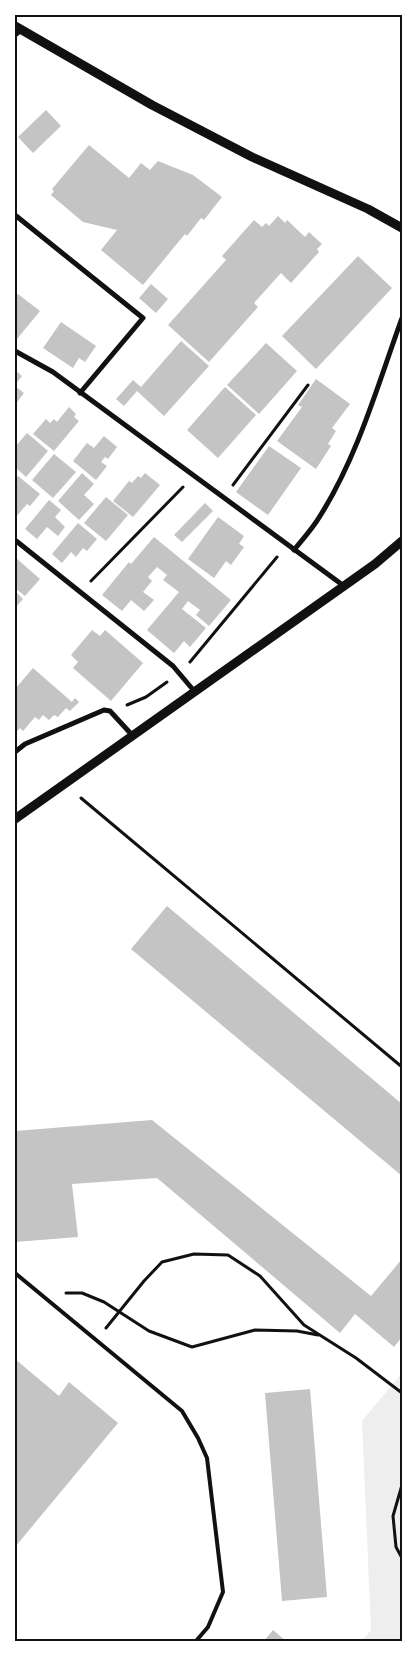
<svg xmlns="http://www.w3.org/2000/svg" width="417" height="1656" font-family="'Titillium Web',sans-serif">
  <rect width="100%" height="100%" fill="#fff"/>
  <!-- green -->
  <polygon fill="#eee" points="402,1373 402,1641 362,1641 371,1630 362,1421"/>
  <!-- building -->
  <g fill="#c4c4c4">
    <polygon points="46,110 61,126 33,153 18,137"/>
    <polygon points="89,145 129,178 141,163 150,170 158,161 193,175 222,197 204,220 201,218 187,236 185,234 143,285 101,250 117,230 83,222 51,195 54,191 52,189"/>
    <polygon points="278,216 285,223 287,220 305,237 309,232 322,244 317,249 319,252 291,283 281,273 254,303 258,307 209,362 168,325 226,260 222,256 254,220 262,227 266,223 269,226"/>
    <polygon points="358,256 392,288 316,369 282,336"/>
    <polygon points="151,284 168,299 156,313 139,298"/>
    <polygon points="18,294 40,311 17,339 15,337 15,297"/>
    <polygon points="61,322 96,346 85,362 79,358 73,368 43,348"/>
    <polygon points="181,341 209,366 164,416 137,391 124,406 116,399 133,380 141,387"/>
    <polygon points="266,343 297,371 259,414 227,385"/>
    <polygon points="15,370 22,376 15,385"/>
    <polygon points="316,379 350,404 332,428 336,431 328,444 331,446 316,469 277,441 302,407 298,405"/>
    <polygon points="15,386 24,393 15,405"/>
    <polygon points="225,387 256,415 218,458 187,430"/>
    <polygon points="69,407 76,414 74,417 79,421 54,451 33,434 46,419 50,423 54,419 57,422"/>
    <polygon points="27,433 48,451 26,477 15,467 15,447"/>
    <polygon points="104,436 117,447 108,459 105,457 101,462 107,466 96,480 73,461 87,443 94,448"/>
    <polygon points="269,446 301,468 268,515 236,492"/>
    <polygon points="54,454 76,472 53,498 32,480"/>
    <polygon points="82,473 94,484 84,495 94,504 79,520 58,501"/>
    <polygon points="145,473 160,485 133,517 113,501 129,481 132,483 138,476 141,478"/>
    <polygon points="18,476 40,494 30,506 27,504 15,518 15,480"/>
    <polygon points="106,497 128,515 106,541 84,523"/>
    <polygon points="49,500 61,510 55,517 65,527 58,536 47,527 37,539 25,529"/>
    <polygon points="205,503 213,511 182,542 174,535"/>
    <polygon points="218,517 244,536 239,544 244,547 231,565 226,561 214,578 188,559"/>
    <polygon points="78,523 97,539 87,551 83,548 76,557 71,552 62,563 52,554"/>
    <polygon points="154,537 231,600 209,626 196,615 200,610 188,601 182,609 206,628 190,647 184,641 174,653 147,630 179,592 163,580 167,575 157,567 148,577 152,581 143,592 154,600 144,611 131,600 122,611 102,595 129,562 131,564"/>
    <polygon points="16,558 40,579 25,596 15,588"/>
    <polygon points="15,591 23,599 15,608"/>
    <polygon points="92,630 100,636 105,630 143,663 111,701 73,668 78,662 71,655"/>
    <polygon points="33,668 72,702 75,698 79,702 70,711 66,708 58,717 54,715 49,720 43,715 39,720 35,717 23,731 20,728 15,733 15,689"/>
    <polygon points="167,906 402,1104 402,1176 131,949"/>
    <polygon points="152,1120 371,1296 402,1259 402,1337 394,1347 355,1314 340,1333 157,1178 72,1184 78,1237 15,1242 15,1131"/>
    <polygon points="15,1359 59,1396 69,1382 118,1423 15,1547 15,1451 17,1449 15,1447"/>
    <polygon points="310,1389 327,1597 282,1601 265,1393"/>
    <polygon points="273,1630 286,1641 264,1641"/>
  </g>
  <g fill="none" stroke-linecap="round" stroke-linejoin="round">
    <!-- path -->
    <g stroke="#111" stroke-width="3">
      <polyline points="233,485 308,385"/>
      <polyline points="91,581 183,487"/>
      <polyline points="190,662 277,557"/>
      <polyline points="127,705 146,697 167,682"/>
      <polyline points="81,798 402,1067"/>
      <polyline points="66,1293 82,1293 104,1302 149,1331 192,1347 255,1330 297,1331 318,1335"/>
      <polyline points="106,1328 144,1281 162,1262 194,1254 228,1255 260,1276 304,1325 356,1358 402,1393"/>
      <polyline points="402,1485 393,1516 396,1547 402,1558"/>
    </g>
    <!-- service -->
    <polyline stroke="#111" stroke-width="4" points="15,1273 182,1411 198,1438 207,1458 223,1592 208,1627 196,1641"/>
    <!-- minor -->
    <g stroke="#111" stroke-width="5">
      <polyline points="15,35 21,30"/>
      <polyline points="15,215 143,318 80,393"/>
      <polyline points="15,351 53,372 344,586"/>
      <polyline points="15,540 173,666 195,692"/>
      <path d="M294,550C303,539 313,528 320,516C358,456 378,384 402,318"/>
      <polyline points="15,752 25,744 104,710 110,711 133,736"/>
    </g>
    <!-- tertiary -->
    <g stroke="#111" stroke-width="9">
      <polyline points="15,26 152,105 252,157 368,209 402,228"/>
      <polyline points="15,819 375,564 402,541"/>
    </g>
  </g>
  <!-- border -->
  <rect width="417" height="1656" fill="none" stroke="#ffffff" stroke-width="32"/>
  <rect x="16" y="16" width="385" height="1624" fill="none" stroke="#111" stroke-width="2"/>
</svg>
